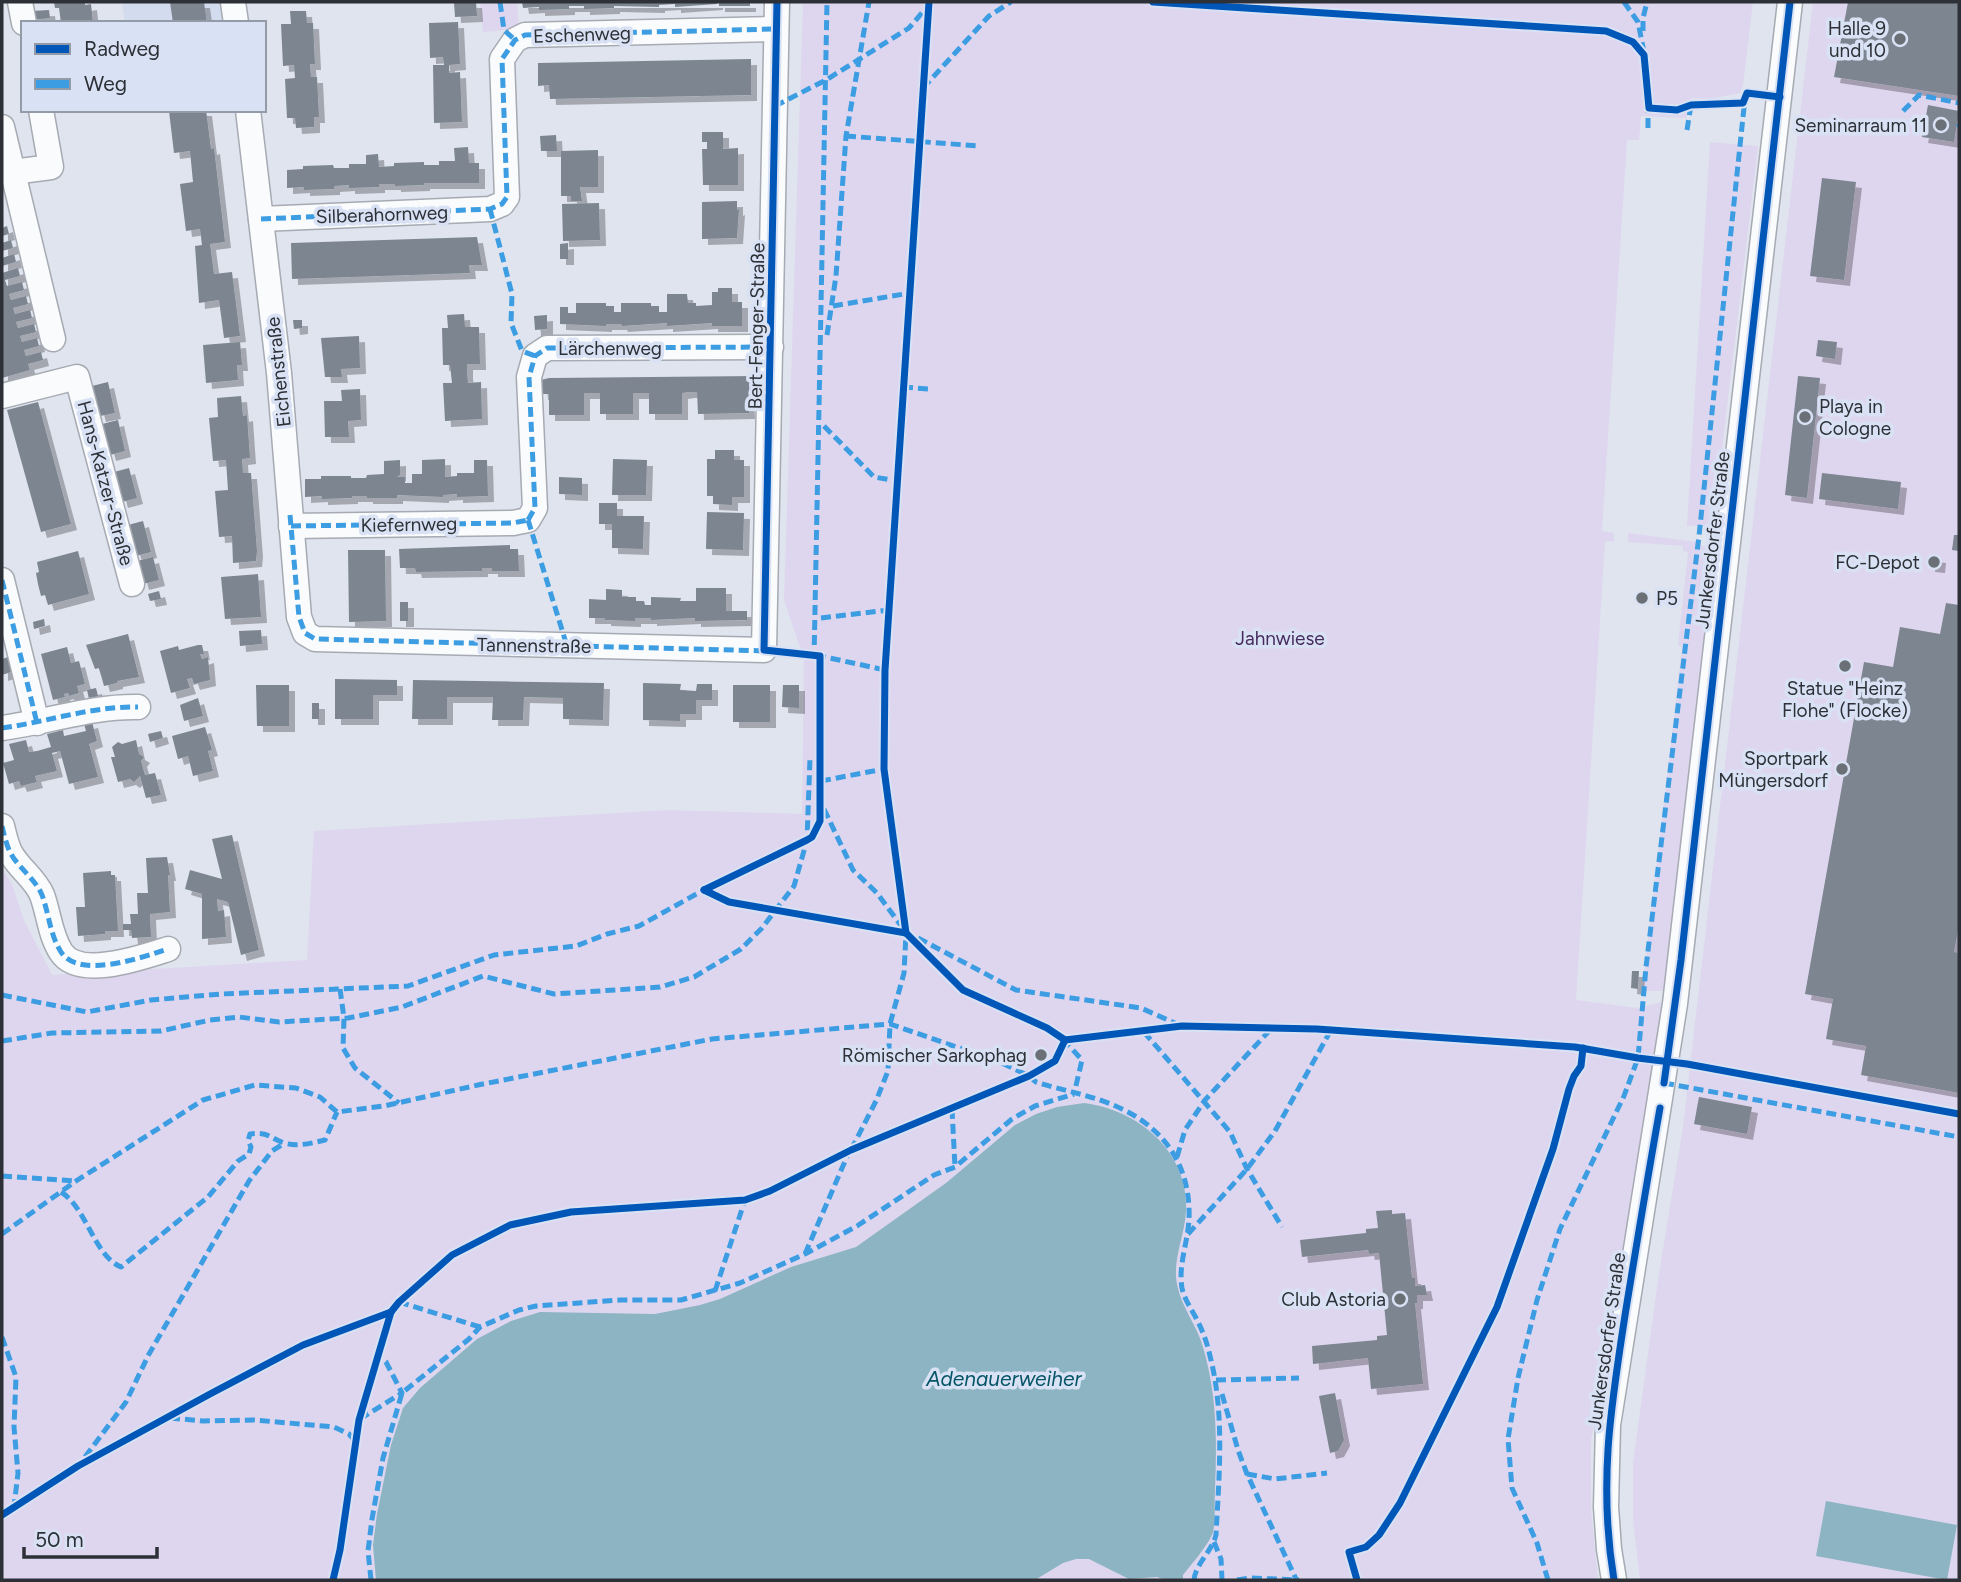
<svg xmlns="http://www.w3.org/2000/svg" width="1961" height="1582" font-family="Figtree,sans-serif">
  <defs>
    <filter id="shadow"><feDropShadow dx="6" dy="6" stdDeviation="0" flood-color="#0004"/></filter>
  </defs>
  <rect width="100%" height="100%" fill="#dfe4ee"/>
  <!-- built -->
  <polygon fill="#d3dcee" points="122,2 223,2 226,23 125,23"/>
  <!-- green -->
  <g fill="#ded6ef">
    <polygon points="480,2 517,2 519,29 483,32"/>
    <polygon points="803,2 1753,2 1743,85 1740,93 1710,99 1692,98 1686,118 1641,116 1639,140 1627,140 1602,531 1614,533 1614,541 1605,542 1576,1000 1638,1008 1666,1001 1591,1441 1591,1510 1598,1580 2,1580 2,868 12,884 24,920 52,975 307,960 314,831 667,810 802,814 804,659 784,600"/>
    <polygon points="1813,2 1959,2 1959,1580 1640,1580 1633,1520 1633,1463 1658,1280 1683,1127"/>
    <polygon points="1710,142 1758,146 1713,526 1687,526"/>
    <polygon points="1628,533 1697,542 1697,544 1714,550 1665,991 1642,991 1682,647 1678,645 1688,552 1683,551 1683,546 1628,542"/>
  </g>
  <!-- water -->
  <g fill="#8db4c3">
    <path d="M1084,1103C1139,1110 1189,1152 1186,1211C1185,1235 1172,1260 1177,1284C1181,1307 1197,1325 1203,1347C1217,1395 1217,1440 1215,1489C1214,1503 1216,1519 1213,1532C1210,1543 1191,1565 1183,1575V1580H1165L1157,1577L1129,1579L1089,1559H1076L1063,1563L1035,1580H376L373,1545L377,1514L391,1445L403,1408L420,1388L477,1339L511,1321L540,1312L655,1314L700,1305L720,1299L791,1267L856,1247L946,1183L1015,1125L1036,1114L1057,1107Z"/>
    <polygon points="1826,1501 1957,1525 1947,1580 1816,1556"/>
  </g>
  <!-- building -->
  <g fill="#7d8690" filter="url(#shadow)">
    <polygon points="54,2 85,2 85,5 91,4 93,23 61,23 59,8 55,8"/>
    <polygon points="170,2 204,2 207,23 173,23"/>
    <polygon points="454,2 476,2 477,16 455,17"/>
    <polygon points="522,2 717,2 717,4 675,7 675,4 659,5 659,7 614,6 614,8 584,9 584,6 569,6 569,9 539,10 539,7 523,8"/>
    <rect x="719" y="2" width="31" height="4"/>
    <polygon points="1848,2 1959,2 1959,96 1834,77"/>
    <polygon points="49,10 50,18 33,20 32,11"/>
    <polygon points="290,11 306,11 307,23 313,23 315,64 310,64 311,77 317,77 319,117 314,117 314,127 296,128 295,118 287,118 285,79 295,78 294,65 283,66 281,24 291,24"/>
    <polygon points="458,22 460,64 449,65 449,73 460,72 462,122 434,123 433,65 444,65 443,57 430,58 429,23"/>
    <polygon points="751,59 751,95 550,99 549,85 538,86 538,63"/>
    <polygon points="1928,105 1959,111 1954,142 1922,137"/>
    <polygon points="178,110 206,110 211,149 214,148 225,242 210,244 214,274 232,272 240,336 224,338 219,300 199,303 195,246 202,245 200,229 186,231 180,184 193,182 190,151 174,153 169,111"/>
    <polygon points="702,132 723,132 723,149 738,148 738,185 703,185 702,149 707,149 707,142 702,142"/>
    <polygon points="556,135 557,151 541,151 540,136"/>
    <polygon points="468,147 469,163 479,163 479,183 424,183 424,185 395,186 395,184 379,184 379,187 349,188 349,185 334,186 334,189 304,190 304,187 287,188 287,170 303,169 303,166 333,165 334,168 349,168 349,164 366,164 366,155 378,154 379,167 394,166 394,163 424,162 424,165 439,165 439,161 455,161 454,148"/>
    <polygon points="598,150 598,187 580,187 582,201 571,201 571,196 561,196 561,151"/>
    <polygon points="1822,178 1856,182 1844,280 1810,276"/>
    <polygon points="737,201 737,210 739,209 737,238 702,239 702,202"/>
    <polygon points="599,203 600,240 563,241 562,204"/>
    <polygon points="7,226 9,234 2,236 2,228"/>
    <polygon points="477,237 482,265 469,265 470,273 292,279 291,243"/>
    <polygon points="11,240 13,248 2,251 2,243"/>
    <polygon points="568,243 568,259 560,259 560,244"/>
    <polygon points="14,254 16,262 2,266 2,258"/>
    <polygon points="18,268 20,276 5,280 7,286 22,282 24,290 9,294 11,300 26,296 28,304 13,308 15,314 30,310 32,318 16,322 18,328 34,324 36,332 20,336 22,342 37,338 39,346 24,350 26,356 41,352 43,360 28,364 30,370 2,378 2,273"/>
    <polygon points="718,288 732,288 732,302 742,302 742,326 712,326 712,323 667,326 667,323 622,326 621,324 606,324 606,326 560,324 560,307 568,307 568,313 576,313 576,303 606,303 606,306 614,306 614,312 621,312 621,303 651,303 651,306 659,306 659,312 667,312 667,294 687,294 688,303 696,303 696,306 712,305 712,292 718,292"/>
    <polygon points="464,314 465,327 479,327 480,364 467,364 467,372 468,383 481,382 482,419 445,421 443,383 452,383 450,365 443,365 442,328 448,328 447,315"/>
    <polygon points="547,315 547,329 535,330 534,316"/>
    <polygon points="293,320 302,320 302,328 294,329"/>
    <polygon points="359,336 360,368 341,369 342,377 325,377 321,338"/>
    <polygon points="1818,340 1837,342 1835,359 1816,356"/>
    <polygon points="240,342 242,365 237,365 238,380 206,383 203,345"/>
    <polygon points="756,376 756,392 748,392 749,413 698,414 697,392 689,392 682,393 682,414 649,414 649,393 633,393 633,414 600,414 600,393 584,393 584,415 549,415 549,394 542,394 541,380 549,378"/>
    <polygon points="1798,376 1820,378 1807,498 1785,495"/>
    <polygon points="108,382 115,413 100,416 92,386"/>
    <polygon points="360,389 361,420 348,421 349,437 325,437 324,401 342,401 341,390"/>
    <polygon points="241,396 243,416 247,415 250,458 242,459 243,473 251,473 257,551 256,561 233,563 232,536 219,537 215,491 228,490 226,460 213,461 209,418 218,417 217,398"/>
    <polygon points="38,402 71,524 41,532 7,410"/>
    <polygon points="118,420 125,451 110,455 102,424"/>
    <polygon points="715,450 734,450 734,460 744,460 744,497 732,497 732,505 713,504 713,496 707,496 707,459 715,459"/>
    <polygon points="445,459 445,477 457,476 457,473 474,473 474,460 487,460 488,496 457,497 457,494 443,495 443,497 397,495 397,498 367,498 367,496 352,496 352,498 322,499 322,496 305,497 305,479 321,479 321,476 351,476 351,478 366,478 367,475 384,474 384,461 400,460 400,475 397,477 405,477 405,483 412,483 412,474 422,474 422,460"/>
    <polygon points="613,459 647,460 646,495 612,495"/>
    <polygon points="129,468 137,498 122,502 114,472"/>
    <polygon points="1822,473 1901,482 1898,509 1819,499"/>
    <polygon points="559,477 582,478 582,495 559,494"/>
    <polygon points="599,503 617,503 617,516 644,516 643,549 612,548 612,524 599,524"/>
    <polygon points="707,512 744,513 743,550 706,549"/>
    <polygon points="143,521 151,552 136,556 128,525"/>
    <polygon points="1954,535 1959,535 1959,551 1952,550"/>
    <polygon points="510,545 510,549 518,549 519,571 492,571 492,568 482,568 482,571 416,572 415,568 400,568 399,549"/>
    <polygon points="348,550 385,550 386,621 349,622"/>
    <polygon points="78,551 89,594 48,605 45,595 41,596 38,584 36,573 39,572 37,562"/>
    <polygon points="1930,556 1940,557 1939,567 1929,566"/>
    <polygon points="153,557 159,580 143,584 137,561"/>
    <polygon points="258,574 261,617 225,619 221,577"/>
    <polygon points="696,588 726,588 726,611 747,611 747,620 695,621 695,618 651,620 651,618 635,618 635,621 605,620 605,618 589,618 589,599 606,600 606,589 622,590 622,597 636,597 636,601 644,601 645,605 651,605 651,597 681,598 680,601 696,601"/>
    <polygon points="159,591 161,599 150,601 148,594"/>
    <rect x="400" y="602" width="8" height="19"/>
    <polygon points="1946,603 1959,605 1959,926 1954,952 1959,953 1959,1093 1861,1075 1866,1046 1826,1039 1833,999 1805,994 1864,662 1893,667 1900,627 1940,634"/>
    <polygon points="44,619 45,626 34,629 33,622"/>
    <polygon points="261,630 262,644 240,646 239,631"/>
    <polygon points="128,634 139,677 117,681 117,683 104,686 99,668 95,669 86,645"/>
    <polygon points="198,645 202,645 204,654 200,654 202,659 208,657 210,680 194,684 192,678 187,679 190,688 171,693 160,651 178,646 179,650"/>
    <polygon points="67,647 71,663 79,661 85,684 77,686 79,693 69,696 68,693 64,694 65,697 53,700 41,654"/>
    <polygon points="8,657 11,672 2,675 2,659"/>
    <polygon points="335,679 397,680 397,695 373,695 373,719 335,719"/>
    <polygon points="413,680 604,683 603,720 563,719 563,698 524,697 523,720 492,720 493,697 447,697 447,719 412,719"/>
    <polygon points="643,683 681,684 680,690 696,691 697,684 712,684 712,700 696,700 696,714 680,714 680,721 643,720"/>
    <polygon points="256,685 289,685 289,726 257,726"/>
    <rect x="733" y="685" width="37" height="37"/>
    <polygon points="783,685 799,685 799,708 782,707"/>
    <polygon points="96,688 98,696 89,699 87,690"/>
    <polygon points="198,698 203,716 184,721 180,705"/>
    <rect x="312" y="703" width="7" height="16"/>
    <polygon points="92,722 97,741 89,744 98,777 69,784 60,751 52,753 57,771 35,776 37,782 21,786 19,781 9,784 3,763 14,760 9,744 26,740 29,752 37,751 51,747 47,734 63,730 64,736 86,731 84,724"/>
    <polygon points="205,727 212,750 208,751 213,771 193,776 188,756 178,759 172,736"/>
    <polygon points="161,731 163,738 150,742 148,734"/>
    <polygon points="136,740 139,754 144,757 141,761 145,775 155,773 161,795 146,798 140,776 134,782 130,779 118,782 111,757 115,757 112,747 118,742 122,744"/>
    <polygon points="232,835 259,950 241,955 228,902 217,899 218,911 224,910 226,937 202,939 202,894 185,889 190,870 222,879 212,839"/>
    <polygon points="167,857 170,875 168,875 170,912 150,914 151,937 132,938 131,930 123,930 123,924 131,924 130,914 138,914 137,893 148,893 146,858"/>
    <polygon points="111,871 111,875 115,875 118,931 105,931 105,934 78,936 76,907 85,907 83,873"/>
    <polygon points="1632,971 1639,971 1638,989 1631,988"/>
    <polygon points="1699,1097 1752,1107 1747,1134 1694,1124"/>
    <polygon points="1392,1210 1392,1214 1405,1213 1412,1278 1415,1278 1415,1286 1425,1285 1427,1295 1417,1295 1417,1303 1415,1303 1423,1384 1371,1389 1368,1358 1313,1364 1312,1346 1377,1340 1377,1336 1387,1335 1379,1253 1369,1254 1368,1250 1302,1257 1300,1240 1366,1233 1366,1229 1378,1228 1376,1211"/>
    <polygon points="1335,1393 1344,1440 1338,1451 1330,1453 1319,1396"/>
  </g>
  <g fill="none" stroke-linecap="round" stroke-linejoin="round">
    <!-- minor casing -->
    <g stroke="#a6aab2" stroke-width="27">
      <g id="minor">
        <polyline points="20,2 24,23"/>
        <polyline points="233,2 236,23"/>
        <polyline points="248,110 279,373 299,617 305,633 315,639 764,650 777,2"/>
        <polyline points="2,127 53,339"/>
        <polyline points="13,172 51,167 41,110"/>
        <polyline points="261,219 490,209 502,204 507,197 502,59 515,40 525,35 776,29"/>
        <polyline points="2,396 77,377 132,584"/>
        <polyline points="291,526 513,523 528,520 535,508 529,377 535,356 547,348 771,347"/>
        <polyline points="2,580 37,723"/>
        <path d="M2,728C47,722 92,706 138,707"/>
        <path d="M2,826C4,834 6,844 10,852C18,868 35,878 42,895C49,914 50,935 61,952C79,980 143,957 168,949"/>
        <polyline points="1614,1580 1609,1549 1606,1507 1608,1425 1675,1004 1790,2"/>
      </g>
    </g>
    <!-- minor -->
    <use href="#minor" stroke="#fafbfc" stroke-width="24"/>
    <!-- quiet -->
    <g stroke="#3d9de2" stroke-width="5" stroke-dasharray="10 5" stroke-linecap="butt">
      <polyline points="500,2 504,30 515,40"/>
      <polyline points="1624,2 1638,22 1644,52"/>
      <polyline points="1643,31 1643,18 1647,2"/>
      <polyline points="923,88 989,16 1011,2"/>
      <polyline points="775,106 826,80 909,28 927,7"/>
      <polyline points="1903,111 1919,95 1959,103"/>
      <polyline points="1959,127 1959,124"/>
      <polyline points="1648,128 1648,103"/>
      <polyline points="1687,130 1691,105"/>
      <polyline points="846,136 979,146"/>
      <polyline points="490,209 512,294 511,323 522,351 535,356"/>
      <polyline points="261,219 490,209 502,204 507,197 502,59 515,40 525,35 776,29"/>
      <polyline points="833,306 910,293"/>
      <polyline points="827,335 836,276 846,136 869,2"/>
      <polyline points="903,387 929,389"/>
      <polyline points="824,426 874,477 897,481"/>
      <polyline points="290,515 299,617 305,633 315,639 768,651"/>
      <polyline points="528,520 535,508 529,377 535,356 547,348 771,347"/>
      <polyline points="528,520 567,646"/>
      <polyline points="291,526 513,523 528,520"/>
      <polyline points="2,580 37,723"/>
      <polyline points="821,618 889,610"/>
      <polyline points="816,655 885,670"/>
      <polyline points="814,660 827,2"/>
      <path d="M2,728C47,722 92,706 138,707"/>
      <polyline points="821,781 884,769"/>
      <polyline points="824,809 853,870 877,893 902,927"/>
      <path d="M2,826C4,834 6,844 10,852C18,868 35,878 42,895C49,914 50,935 61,952C79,980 143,957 168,949"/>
      <polyline points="918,938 1016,990 1141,1008 1177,1024"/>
      <polyline points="340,989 344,1018 343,1048 355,1068 399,1103"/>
      <polyline points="2,995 87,1012 151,1000 221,994 408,986 494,955 576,946 607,934 639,926 709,887"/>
      <polyline points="1144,1032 1230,1132 1247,1169 1282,1227"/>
      <polyline points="1063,1039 1082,1060 1074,1094"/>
      <polyline points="2,1041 52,1033 161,1031 210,1020 239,1017 279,1022 348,1018 402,1007 483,976 554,994 660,987 694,977 741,949 762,928 794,886 807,840 810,758"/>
      <polyline points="1664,1083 1959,1137"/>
      <polyline points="952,1109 955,1167"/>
      <polyline points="851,1150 876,1101 888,1071 890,1024 904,973 906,933"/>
      <polyline points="1177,1157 1185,1130 1205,1100 1271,1029"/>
      <polyline points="2,1176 76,1181"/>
      <path d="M61,1192C87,1208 94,1256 121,1267L208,1197L238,1161L249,1154L251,1147L248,1141L250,1134C269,1132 268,1137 284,1143C298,1147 312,1143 325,1140L337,1112"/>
      <path d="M2,1234L76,1181L203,1100L255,1085L296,1088L320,1097L337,1112L384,1106L478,1085L712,1039L890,1024L1000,1062L1029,1076L1036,1082C1064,1091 1096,1096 1122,1109C1168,1131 1191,1170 1189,1219C1188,1242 1178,1265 1182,1288C1184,1298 1190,1307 1195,1316C1202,1329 1207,1342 1210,1356C1225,1414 1219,1476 1216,1535C1212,1551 1195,1565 1194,1580"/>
      <polyline points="1188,1234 1247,1169 1275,1131 1331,1030 1326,1030"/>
      <polyline points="805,1254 849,1152"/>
      <polyline points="715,1291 745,1200"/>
      <polyline points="399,1302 480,1327"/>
      <polyline points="2,1337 16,1377 14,1427 18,1473 14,1507"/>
      <polyline points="1216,1380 1299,1378"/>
      <polyline points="1222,1394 1238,1450 1247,1474 1296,1579"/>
      <polyline points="170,1418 203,1421 254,1420 334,1427 349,1434 356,1442"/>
      <polyline points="360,1419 402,1393 386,1362 378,1355"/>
      <polyline points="85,1457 126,1402 149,1354 249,1181 272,1151 285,1143"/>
      <polyline points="1247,1474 1275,1479 1327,1473"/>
      <polyline points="1214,1542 1221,1559 1222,1580"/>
      <polyline points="371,1580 368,1551 372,1519 383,1458 402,1393 469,1339 480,1327 519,1310 536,1306 620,1300 681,1300 740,1283 805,1254 857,1226 934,1175 955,1167 1012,1119 1035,1106 1074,1094"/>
      <polyline points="1237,1580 1251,1578 1299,1580"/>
      <polyline points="1548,1580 1537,1543 1512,1488 1508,1439 1518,1378 1537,1300 1560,1229 1624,1096 1638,1058 1646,967 1699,536 1745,98"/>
    </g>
    <!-- cycleway casing -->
    <g stroke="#d9e2f4" stroke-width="11">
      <g id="cycleway">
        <polyline points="929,2 885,670 884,769 906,933 963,990 1047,1028 1065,1040"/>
        <polyline points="1153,2 1606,31 1633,42 1644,55 1649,108 1677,110 1691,105 1743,103 1747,93 1780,97"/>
        <polyline points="704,890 807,840 812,837 820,821 820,656 764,650 777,2"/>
        <polyline points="704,890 729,902 906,933"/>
        <polyline points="1065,1040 1182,1026 1317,1029 1575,1047 1638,1058 1687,1064 1959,1114"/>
        <polyline points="1664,1083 1681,960 1790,2"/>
        <polyline points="2,1515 78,1466 210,1394 303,1345 391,1312"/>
        <polyline points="333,1580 340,1550 359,1420 391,1312 399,1302 452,1255 510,1225 571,1212 745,1200 770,1191 851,1150 1029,1076 1055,1061 1065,1040"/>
        <polyline points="1357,1580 1349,1552 1366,1547 1379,1535 1400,1503 1497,1307 1553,1149 1569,1089 1574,1076 1581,1066 1583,1048"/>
        <path d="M1614,1580C1598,1483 1611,1405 1626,1309C1637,1242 1648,1175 1660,1108"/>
      </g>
    </g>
    <!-- cycleway -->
    <use href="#cycleway" stroke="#0057b8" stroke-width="7"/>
  </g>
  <!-- markers -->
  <g fill="#6b7077" stroke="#d9e2f4" stroke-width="2.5">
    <circle cx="1900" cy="39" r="7"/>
    <circle cx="1941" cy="125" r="7"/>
    <circle cx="1805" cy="417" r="7"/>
    <circle cx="1934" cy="562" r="7"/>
    <circle cx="1642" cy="598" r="7"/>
    <circle cx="1845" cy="666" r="7"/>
    <circle cx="1842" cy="769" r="7"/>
    <circle cx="1041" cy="1055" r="7"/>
    <circle cx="1400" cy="1299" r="7"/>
  </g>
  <g text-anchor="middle" stroke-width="7" stroke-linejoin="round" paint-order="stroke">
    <!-- poi labels -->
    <g font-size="19" fill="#2d3137" stroke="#d9e2f4" text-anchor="end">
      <text x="1886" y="35">Halle 9<tspan x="1886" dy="22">und 10</tspan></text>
      <text x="1927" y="132">Seminarraum 11</text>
      <text x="1819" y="413" text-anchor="start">Playa in<tspan x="1819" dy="22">Cologne</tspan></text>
      <text x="1920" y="569">FC-Depot</text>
      <text x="1656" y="605" text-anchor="start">P5</text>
      <text x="1845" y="695" text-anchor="middle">Statue "Heinz<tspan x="1845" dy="22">Flohe" (Flocke)</tspan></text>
      <text x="1828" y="765">Sportpark<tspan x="1828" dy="22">Müngersdorf</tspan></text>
      <text x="1027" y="1062">Römischer Sarkophag</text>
      <text x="1386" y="1306">Club Astoria</text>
    </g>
    <!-- street labels -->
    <g font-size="19" fill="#2d3137" stroke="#d9e2f4">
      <text transform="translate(582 34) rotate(-2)" y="7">Eschenweg</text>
      <text transform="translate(382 214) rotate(-2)" y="7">Silberahornweg</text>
      <text transform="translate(756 326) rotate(-89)" y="7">Bert-Fenger-Straße</text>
      <text x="610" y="355">Lärchenweg</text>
      <text transform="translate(278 372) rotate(-96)" y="7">Eichenstraße</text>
      <text transform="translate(106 483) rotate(75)" y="7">Hans-Katzer-Straße</text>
      <text transform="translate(409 524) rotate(-1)" y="7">Kiefernweg</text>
      <text transform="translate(1712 540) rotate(-83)" y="7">Junkersdorfer Straße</text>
      <text transform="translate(534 645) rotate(1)" y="7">Tannenstraße</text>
      <text transform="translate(1606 1341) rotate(-82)" y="7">Junkersdorfer Straße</text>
    </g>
    <!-- park labels -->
    <g font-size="19" fill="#472b5e" stroke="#d9e2f4">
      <text x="1280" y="645">Jahnwiese</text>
    </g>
    <!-- water labels -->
    <g font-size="21" font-style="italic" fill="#055467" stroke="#d9e2f4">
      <text x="1004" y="1386">Adenauerweiher</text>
    </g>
  </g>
  <!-- border -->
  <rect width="1961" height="1582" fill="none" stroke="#2d3137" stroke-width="7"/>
  <!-- legend -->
  <rect x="21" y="21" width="245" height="91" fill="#d9e2f4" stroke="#949ba8" stroke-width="2"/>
  <rect x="35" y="44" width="35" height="10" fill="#0057b8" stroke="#949ba8" stroke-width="2"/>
  <text x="84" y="56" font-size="21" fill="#2d3137">Radweg</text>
  <rect x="35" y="79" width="35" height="10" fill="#3d9de2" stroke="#949ba8" stroke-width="2"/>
  <text x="84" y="91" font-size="21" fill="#2d3137">Weg</text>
  <!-- scale -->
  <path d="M24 1547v10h133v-10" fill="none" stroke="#2d3137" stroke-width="3.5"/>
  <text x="35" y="1547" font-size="21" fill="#2d3137" stroke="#d9e2f4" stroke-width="5" paint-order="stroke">50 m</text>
</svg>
